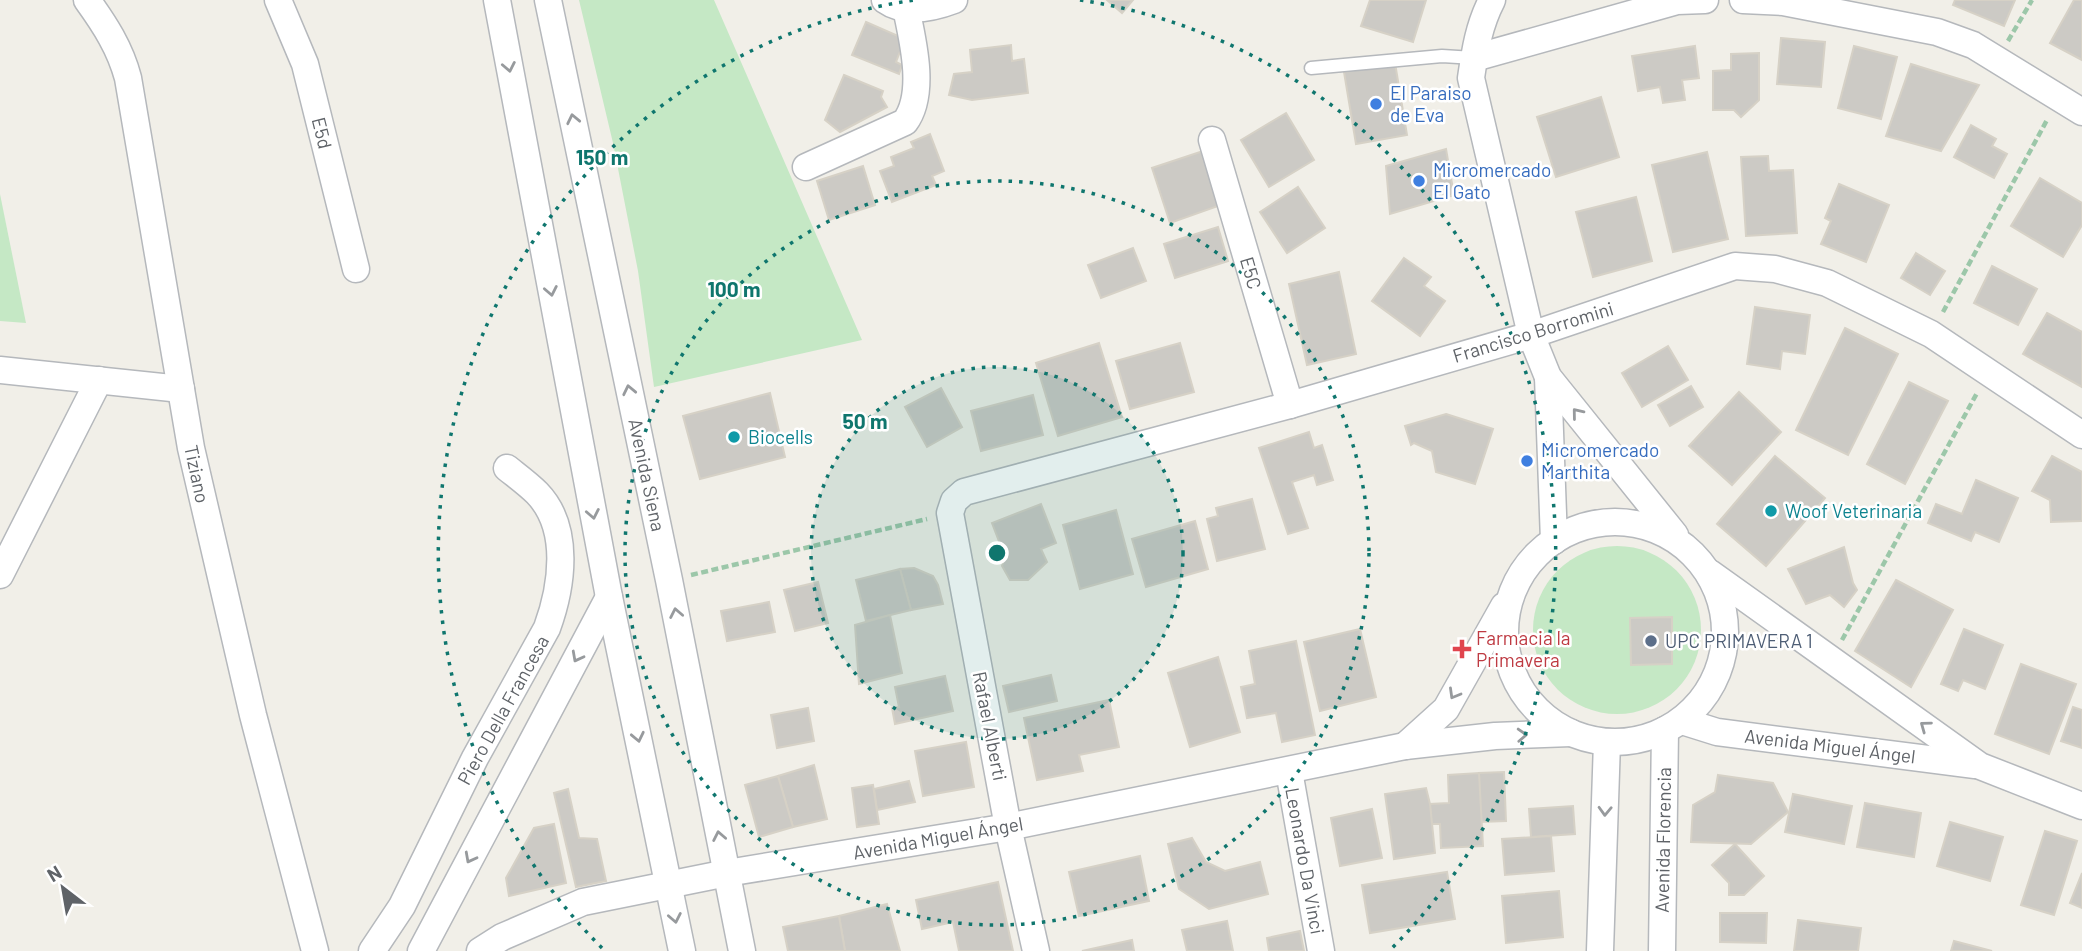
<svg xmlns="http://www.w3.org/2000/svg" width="2082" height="951" font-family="Barlow,sans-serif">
  <rect width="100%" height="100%" fill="#f1efe8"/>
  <!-- green -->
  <g fill="#c5e8c5">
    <polygon points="579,0 714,0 862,340 654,387 638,271 613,143"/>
    <polygon points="0,194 26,323 0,321"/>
    <circle cx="1617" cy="630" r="84"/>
  </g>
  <!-- building -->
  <g fill="#cccac5" stroke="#d6d1c6" stroke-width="2">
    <polygon points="1107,0 1133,0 1122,13"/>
    <polygon points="1370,0 1426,0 1413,42 1361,26"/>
    <polygon points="1955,0 2015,0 2004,26 1953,5"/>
    <polygon points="2074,0 2082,0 2082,60 2050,43"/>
    <polygon points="866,22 905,39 896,62 902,65 899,74 852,55"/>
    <polygon points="1781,38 1825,42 1821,87 1777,84"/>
    <polygon points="1011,45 1012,61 1024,59 1028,93 972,100 949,95 954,74 972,72 970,50"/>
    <polygon points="1695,46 1699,78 1682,80 1685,100 1663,103 1660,87 1638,91 1632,56"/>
    <polygon points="1854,46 1897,57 1881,119 1838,108"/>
    <polygon points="1759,53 1759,100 1741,117 1734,110 1713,110 1713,71 1731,70 1731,54"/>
    <polygon points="1395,63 1407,135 1356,144 1344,72"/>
    <polygon points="1911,64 1979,85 1941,151 1886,136"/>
    <polygon points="844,75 883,91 881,97 887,107 840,132 825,120"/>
    <polygon points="1601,97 1619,157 1556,177 1537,117"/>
    <polygon points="1286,113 1314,160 1269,187 1241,140"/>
    <polygon points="1971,125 1996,139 1992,146 2007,154 1994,178 1954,157"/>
    <polygon points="930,134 944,171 932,176 936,185 892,202 880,171 894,166 891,157 914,148 911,142"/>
    <polygon points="1446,149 1454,195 1390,214 1386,166"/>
    <polygon points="1203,151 1221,205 1170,223 1152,168"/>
    <polygon points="1707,152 1728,239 1673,252 1652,165"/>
    <polygon points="1768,156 1769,171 1793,170 1797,233 1746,236 1741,157"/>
    <polygon points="863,166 875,205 829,220 817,181"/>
    <polygon points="2040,178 2082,203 2082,225 2063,257 2011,226"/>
    <polygon points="1839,184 1889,205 1866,262 1821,244 1831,221 1825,218"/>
    <polygon points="1298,187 1325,228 1287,253 1260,212"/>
    <polygon points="1636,197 1652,261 1593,277 1576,212"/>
    <polygon points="1218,227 1228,261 1175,278 1164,244"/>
    <polygon points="1133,248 1146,281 1101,298 1088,265"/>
    <polygon points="1916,253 1945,271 1930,295 1901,278"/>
    <polygon points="1404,258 1431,277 1424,286 1445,301 1420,336 1372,301"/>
    <polygon points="1992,266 2037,289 2018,325 1974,303"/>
    <polygon points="1339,272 1356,354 1307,365 1289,284"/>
    <polygon points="1755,307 1810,315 1805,354 1782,351 1780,369 1747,364"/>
    <polygon points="2047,313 2082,332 2082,387 2023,354"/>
    <polygon points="1845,328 1898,354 1848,455 1796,430"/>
    <polygon points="1099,343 1122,417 1058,436 1036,363"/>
    <polygon points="1180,343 1194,392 1130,409 1116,361"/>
    <polygon points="1668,346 1688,380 1642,407 1622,373"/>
    <polygon points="1909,382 1948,401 1905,484 1867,464"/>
    <polygon points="1691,386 1703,407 1670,426 1658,405"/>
    <polygon points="941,388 962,427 927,447 905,407"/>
    <polygon points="1739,392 1781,432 1732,485 1689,446"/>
    <polygon points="770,393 785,457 700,479 683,416"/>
    <polygon points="1033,395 1043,435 981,451 971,411"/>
    <polygon points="1446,414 1493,429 1475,484 1436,472 1432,451 1414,443 1411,445 1405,426"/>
    <polygon points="1309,432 1314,448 1322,445 1333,480 1317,485 1314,475 1292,482 1308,528 1288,534 1259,448"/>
    <polygon points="1775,456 1825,498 1766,566 1717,524"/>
    <polygon points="2052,456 2082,472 2082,521 2051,522 2050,500 2032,491"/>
    <polygon points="1976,480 2018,498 1999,542 1975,532 1971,541 1928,523 1936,504 1962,514"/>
    <polygon points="1252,499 1265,549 1217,561 1207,519 1218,516 1216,508"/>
    <polygon points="1041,504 1056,543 1041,549 1047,562 1028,580 1010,580 1002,566 1005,557 992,523"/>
    <polygon points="1116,510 1133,574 1080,589 1063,525"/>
    <polygon points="1195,521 1208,569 1146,587 1132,539"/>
    <polygon points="1844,547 1853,583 1857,590 1844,607 1830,595 1806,604 1788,569"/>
    <polygon points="914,568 933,576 938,585 943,604 911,610 900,569"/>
    <polygon points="900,569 911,610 866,621 856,580"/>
    <polygon points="1896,580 1953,610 1911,687 1855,651"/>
    <polygon points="818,582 828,623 795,631 784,590"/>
    <polygon points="769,602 775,632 727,641 721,611"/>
    <polygon points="890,615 902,673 859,684 855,625"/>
    <polygon points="1672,617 1672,664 1631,665 1630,618"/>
    <polygon points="1360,629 1376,697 1320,711 1304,642"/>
    <polygon points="1964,629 2003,645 1985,689 1963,680 1958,691 1941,684"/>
    <polygon points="1296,641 1315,735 1282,742 1276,713 1247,718 1241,687 1255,684 1249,651"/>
    <polygon points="1218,657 1240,732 1190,747 1168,673"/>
    <polygon points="2021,664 2076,684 2049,754 1995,734"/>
    <polygon points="1051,675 1057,701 1009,712 1003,686"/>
    <polygon points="945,676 953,711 895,724 892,708 899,707 895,687"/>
    <polygon points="1109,700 1119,747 1079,755 1083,771 1037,780 1024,718"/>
    <polygon points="2073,707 2082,710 2082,748 2061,741"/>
    <polygon points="808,708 814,741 777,748 771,715"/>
    <polygon points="966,742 974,787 923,796 915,751"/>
    <polygon points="814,765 827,819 793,827 778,776"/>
    <polygon points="1504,772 1506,821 1480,822 1479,773"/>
    <polygon points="1479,773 1483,846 1441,848 1440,824 1431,824 1430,804 1449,803 1448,775"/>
    <polygon points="1718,775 1773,783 1788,812 1751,844 1691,842 1693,805 1715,792"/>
    <polygon points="778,776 793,827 759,837 745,785"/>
    <polygon points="909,781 915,802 877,810 874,789"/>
    <polygon points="873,785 879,824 857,827 852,788"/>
    <polygon points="1426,788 1430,804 1435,853 1394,859 1385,794"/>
    <polygon points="568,789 579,838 597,839 606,881 576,887 554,793"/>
    <polygon points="1793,794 1852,806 1844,844 1785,832"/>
    <polygon points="1865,803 1921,813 1914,857 1857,847"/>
    <polygon points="1573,806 1575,834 1531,837 1529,809"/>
    <polygon points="1372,809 1382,858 1340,866 1331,818"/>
    <polygon points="1950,822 2003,837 1990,881 1937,866"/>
    <polygon points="554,824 566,883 509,896 506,878 534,828"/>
    <polygon points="2045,831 2077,841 2054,915 2021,905"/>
    <polygon points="1551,836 1554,871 1505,875 1502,839"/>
    <polygon points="1192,838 1206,862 1225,871 1260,862 1268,894 1209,909 1179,889 1168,844"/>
    <polygon points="1735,844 1764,876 1744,895 1729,895 1729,883 1712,865"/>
    <polygon points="1140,856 1149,901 1079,916 1069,872"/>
    <polygon points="1447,872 1455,919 1370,933 1362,885"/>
    <polygon points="2082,873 2082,908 2070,903"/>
    <polygon points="998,882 1013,951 959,951 953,922 922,929 916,900"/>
    <polygon points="1559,891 1563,937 1506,943 1502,896"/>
    <polygon points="887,904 900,951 845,951 839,916"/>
    <polygon points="1720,913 1767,913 1766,943 1720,942"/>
    <polygon points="839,916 845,951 788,951 783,927"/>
    <polygon points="1798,920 1861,928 1858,951 1794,951"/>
    <polygon points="1227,921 1233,951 1187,951 1182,930"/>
    <polygon points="1300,931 1304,951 1269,951 1267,938"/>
    <polygon points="1132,940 1134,951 1082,951"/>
    <polygon points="1954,941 1992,951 1951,951"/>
  </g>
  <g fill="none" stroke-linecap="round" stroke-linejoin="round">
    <!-- lane casing -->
    <g stroke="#b5b8bc" stroke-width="15">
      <polyline id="lane" points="1311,68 1442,56 1474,58"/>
    </g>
    <!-- street casing -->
    <g stroke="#b5b8bc" stroke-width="29">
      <g id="street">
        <path d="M87,0C105,25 120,48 128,78L191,448L253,715L315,951"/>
        <polyline points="278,0 305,64 356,269"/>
        <polyline points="497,0 609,597 682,951"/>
        <polyline points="548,0 669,580 742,951"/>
        <path d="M885,0C905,14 933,8 954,0"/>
        <path d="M1492,0C1479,25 1475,50 1471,78L1531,335L1548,377L1675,535"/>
        <polyline points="1743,0 1783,2 1937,32 1973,45 2082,112"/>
        <polyline points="1474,58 1677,1 1705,0"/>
        <polyline points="1212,140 1290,405"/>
        <path d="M806,167L905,122C926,94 913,41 906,8"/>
        <polyline points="0,370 181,389"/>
        <polyline points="1548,377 1554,541"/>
        <circle cx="1615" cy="632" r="110"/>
        <polyline points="1710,573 1980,766 2082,806"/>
        <polyline points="0,575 99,380"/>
        <polyline points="1682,721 1717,732 1975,765"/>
        <polyline points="1405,746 1446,709 1504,606"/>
        <polyline points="1289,771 1321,951"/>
        <path d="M372,951L402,906L475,758L547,628C562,587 571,528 537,493C528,484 517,476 507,468"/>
        <polyline points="421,951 609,597"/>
        <polyline points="480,951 502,937 583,902 727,873 1008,827 1405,746 1495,736 1571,733"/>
        <polyline points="1036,951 1008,827 950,513 954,501 964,492 1290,405 1531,335 1735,266 1775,269 1827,283 1874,306 1931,334 2082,435"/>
        <polyline points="1600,951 1607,742"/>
        <polyline points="1662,951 1665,730"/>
      </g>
    </g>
    <!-- path -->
    <g stroke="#9cc7a9" stroke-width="4.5" stroke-dasharray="7 3.5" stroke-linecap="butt">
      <polyline points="2008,41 2032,0"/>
      <polyline points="1943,312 2047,120"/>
      <polyline points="691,575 927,519"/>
      <polyline points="1842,640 1977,393"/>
    </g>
    <!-- lane -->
    <use href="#lane" stroke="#fff" stroke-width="12"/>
    <!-- street -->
    <use href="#street" stroke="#fff" stroke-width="26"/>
  </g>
  <!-- one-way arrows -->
  <defs><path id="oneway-chevron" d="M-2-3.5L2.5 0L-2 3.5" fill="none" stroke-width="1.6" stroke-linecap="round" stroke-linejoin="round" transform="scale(1.75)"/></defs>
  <g stroke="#979a9d">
    <use href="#oneway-chevron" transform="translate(509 67) rotate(79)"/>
    <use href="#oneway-chevron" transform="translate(573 119) rotate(-102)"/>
    <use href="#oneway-chevron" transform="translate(551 291) rotate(79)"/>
    <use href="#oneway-chevron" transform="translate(629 390) rotate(-102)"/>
    <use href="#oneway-chevron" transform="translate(1577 413) rotate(-129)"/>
    <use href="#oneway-chevron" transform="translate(593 514) rotate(79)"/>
    <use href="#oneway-chevron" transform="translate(676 613) rotate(-101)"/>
    <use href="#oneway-chevron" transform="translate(577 657) rotate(118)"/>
    <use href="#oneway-chevron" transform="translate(1454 694) rotate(120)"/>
    <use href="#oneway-chevron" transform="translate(1925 726) rotate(-144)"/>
    <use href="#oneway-chevron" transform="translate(1522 735) rotate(-3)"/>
    <use href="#oneway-chevron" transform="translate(638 737) rotate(78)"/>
    <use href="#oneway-chevron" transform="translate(1605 811) rotate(92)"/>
    <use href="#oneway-chevron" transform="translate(719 836) rotate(-101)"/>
    <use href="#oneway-chevron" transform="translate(470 858) rotate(118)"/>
    <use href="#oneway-chevron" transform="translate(675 918) rotate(79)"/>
  </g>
  <!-- distance rings -->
  <circle cx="997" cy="553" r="186" fill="#0f766e" fill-opacity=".12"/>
  <g fill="none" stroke="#0f766e" stroke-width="3.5" stroke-dasharray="3.5 7">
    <circle cx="997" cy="553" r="186"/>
    <circle cx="997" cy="553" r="372"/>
    <path d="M602 948A559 559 0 0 1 914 0M1080 0A559 559 0 0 1 1392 948"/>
  </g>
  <!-- markers -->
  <g fill="#3f7fe0" stroke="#fff" stroke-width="2.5">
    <circle cx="1376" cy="104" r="7"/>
    <circle cx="1419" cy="181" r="7"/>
    <circle cx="1527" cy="461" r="7"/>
  </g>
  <g fill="#0f9aa8" stroke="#fff" stroke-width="2.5">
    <circle cx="734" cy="437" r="7"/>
    <circle cx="1771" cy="511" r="7"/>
  </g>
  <circle fill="#5c6f8a" stroke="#fff" stroke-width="2.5" cx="1651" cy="641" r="7"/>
  <path fill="#e0444e" stroke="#fff" stroke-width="2.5" d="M1458.5 638.5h7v7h7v7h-7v7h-7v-7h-7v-7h7z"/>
  <g text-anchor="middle" stroke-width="5" stroke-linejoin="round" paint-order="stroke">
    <!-- shop labels -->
    <g font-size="19" fill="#366cbe" stroke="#fff" text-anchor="start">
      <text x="1390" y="100">El Paraiso<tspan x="1390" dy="22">de Eva</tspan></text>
      <text x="1433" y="177">Micromercado<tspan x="1433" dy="22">El Gato</tspan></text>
      <text x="1541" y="457">Micromercado<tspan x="1541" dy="22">Marthita</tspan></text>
    </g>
    <!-- street labels -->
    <g font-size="19" fill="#5f6368" stroke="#fff">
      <text transform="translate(322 133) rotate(76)" y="7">E5d</text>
      <text transform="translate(1251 273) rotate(74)" y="7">E5C</text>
      <text transform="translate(1533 332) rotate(-17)" y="7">Francisco Borromini</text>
      <text transform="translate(197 474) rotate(78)" y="7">Tiziano</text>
      <text transform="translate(647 475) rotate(78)" y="7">Avenida Siena</text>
      <text transform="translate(503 710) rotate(-61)" y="7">Piero Della Francesa</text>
      <text transform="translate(990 726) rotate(79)" y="7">Rafael Alberti</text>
      <text transform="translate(1830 746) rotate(7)" y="7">Avenida Miguel Ángel</text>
      <text transform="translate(938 838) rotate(-10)" y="7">Avenida Miguel Ángel</text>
      <text transform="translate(1663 840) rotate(-89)" y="7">Avenida Florencia</text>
      <text transform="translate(1305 861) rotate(80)" y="7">Leonardo Da Vinci</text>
    </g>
    <!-- culture labels -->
    <g font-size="19" fill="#0d838f" stroke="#fff" text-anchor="start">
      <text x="748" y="444">Biocells</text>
      <text x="1785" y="518">Woof Veterinaria</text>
    </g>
    <!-- health labels -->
    <g font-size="19" fill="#be3a42" stroke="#fff" text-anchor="start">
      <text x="1476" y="645">Farmacia la<tspan x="1476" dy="22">Primavera</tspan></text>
    </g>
    <!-- service labels -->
    <g font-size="19" fill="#4e5e75" stroke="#fff" text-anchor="start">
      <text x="1665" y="648">UPC PRIMAVERA 1</text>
    </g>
  </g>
  <circle cx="997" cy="553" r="10" fill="#0f766e" stroke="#fff" stroke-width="3.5"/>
  <g font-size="21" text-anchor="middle" font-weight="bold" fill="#0f766e" stroke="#fff" stroke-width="5" stroke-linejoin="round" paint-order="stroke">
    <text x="602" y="165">150 m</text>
    <text x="734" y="297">100 m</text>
    <text x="865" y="429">50 m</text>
  </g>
  <!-- north arrow -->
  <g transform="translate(63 888) rotate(329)" stroke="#ffffff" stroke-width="5" paint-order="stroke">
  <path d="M0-5L12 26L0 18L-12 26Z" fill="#5f6368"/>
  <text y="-10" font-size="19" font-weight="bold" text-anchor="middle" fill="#5f6368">N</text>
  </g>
</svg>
